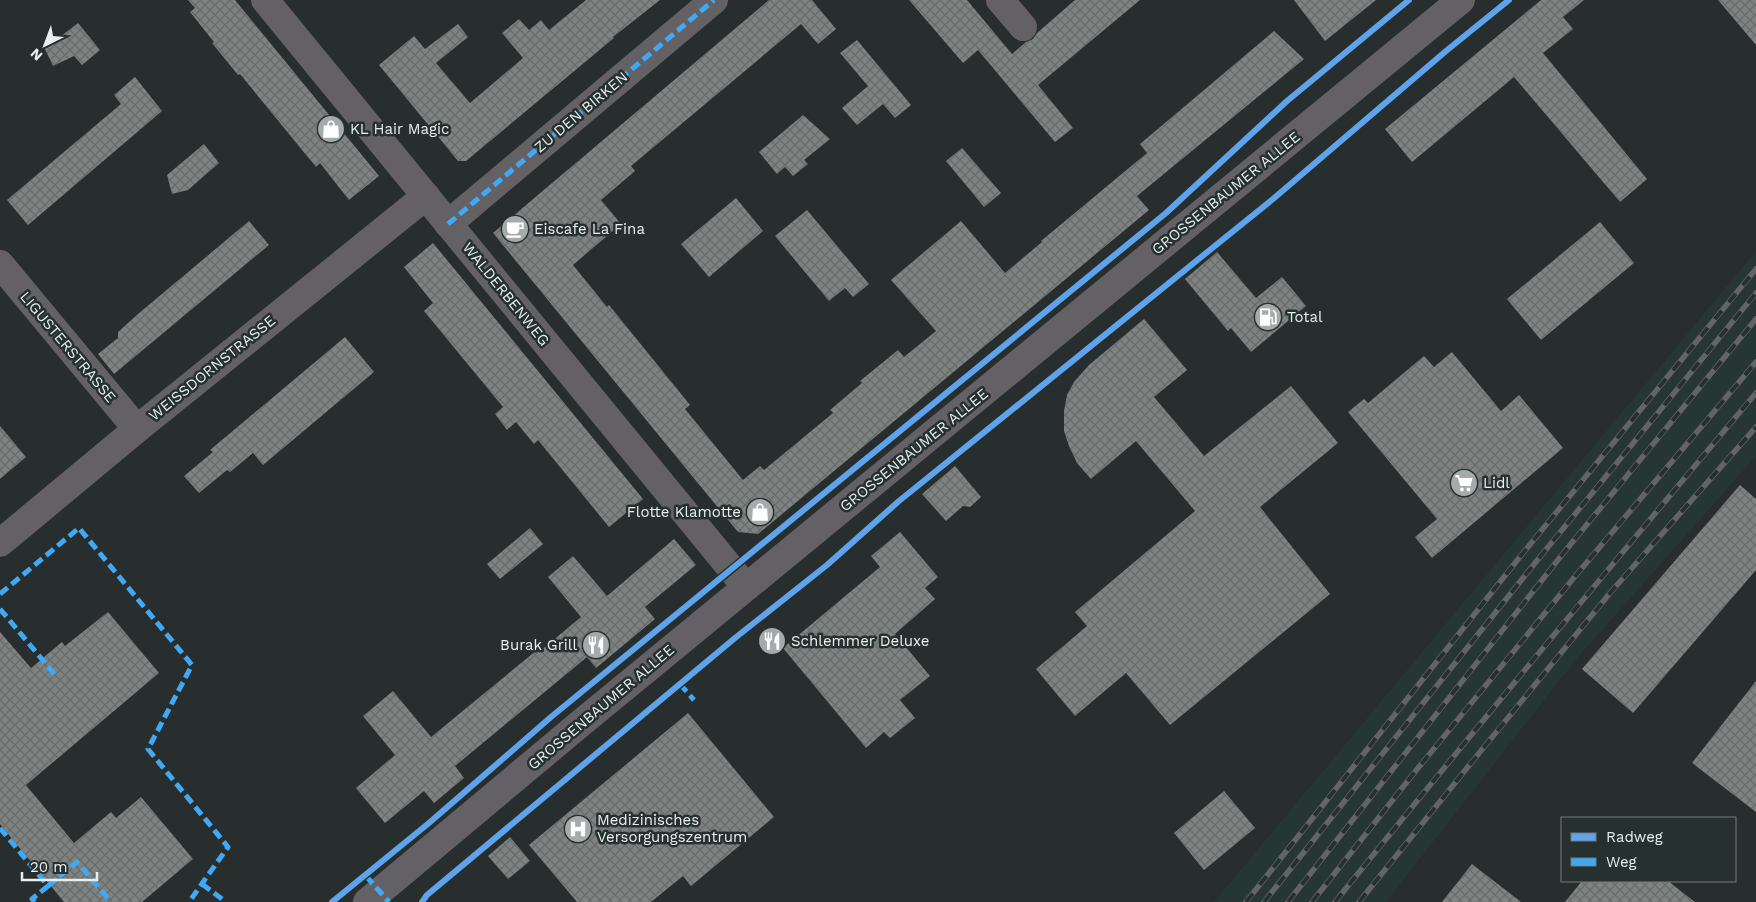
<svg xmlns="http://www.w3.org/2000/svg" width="1756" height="902" font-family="'Work Sans',sans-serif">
  <defs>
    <pattern id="building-cross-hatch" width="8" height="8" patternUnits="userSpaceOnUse" patternTransform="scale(1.25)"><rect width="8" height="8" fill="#7e8382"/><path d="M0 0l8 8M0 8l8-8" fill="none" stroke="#686b6a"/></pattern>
  </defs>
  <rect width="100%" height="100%" fill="#282e2d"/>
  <!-- built -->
  <polygon fill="#253633" points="1756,251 1756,456 1574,662 1386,902 1214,902"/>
  <!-- building -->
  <g fill="url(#building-cross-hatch)">
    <polygon points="188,0 235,0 379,176 349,200 320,163 316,167 240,74 238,75 212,43 214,42 190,12 195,8"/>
    <polygon points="586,0 660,0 613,37 614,38 466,161 458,161 379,65 414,36 425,49 458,24 468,37 436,63 470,103 523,58 502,33 519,19 529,30 541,20 549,30"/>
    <polygon points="769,0 812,0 836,29 818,44 801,24 631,166 635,171 601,200 621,224 573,265 607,307 609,305 690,405 685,409 743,480 760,466 764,470 833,413 830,410 862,383 860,381 898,350 904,357 936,331 891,280 961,221 1005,273 1042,242 1041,241 1147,153 1140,144 1274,31 1304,59 1137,196 1149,210 758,534 738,532 493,233"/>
    <polygon points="909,0 967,0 1012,54 1026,42 1033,39 1037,33 1075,0 1140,0 1038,85 1073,128 1055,142 978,50 963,63"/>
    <polygon points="1294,0 1376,0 1325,41"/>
    <polygon points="1541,0 1584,0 1563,17 1573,29 1543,53 1647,179 1620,202 1514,77 1412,162 1385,129"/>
    <polygon points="1718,0 1756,0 1756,45"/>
    <polygon points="78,23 100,50 82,65 74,56 53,66 44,47 52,43"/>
    <polygon points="857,40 911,105 895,118 883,104 857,125 842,108 868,86 840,53"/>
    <polygon points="135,77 162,111 28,225 7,200 121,104 114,95"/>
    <polygon points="803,115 830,139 804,160 808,164 793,176 785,167 777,174 759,152"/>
    <polygon points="204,144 219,163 188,190 172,194 167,175"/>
    <polygon points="962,148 1001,193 984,207 946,161"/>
    <polygon points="736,198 763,231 709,277 681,244"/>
    <polygon points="807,210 869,284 853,297 845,288 829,301 775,236"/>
    <polygon points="249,221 269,245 114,374 98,354 118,338 118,332 138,314"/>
    <polygon points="1600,222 1634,263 1541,340 1507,299"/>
    <polygon points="433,243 643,499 609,527 538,440 534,444 516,422 507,430 495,414 503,407 424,311 433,303 404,267"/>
    <polygon points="1217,252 1256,298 1282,277 1306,306 1251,352 1231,328 1228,331 1185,279"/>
    <polygon points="1144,319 1187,370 1154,397 1204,456 1291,386 1338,443 1260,507 1330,594 1170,725 1126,673 1075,716 1036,669 1087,626 1075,612 1195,511 1136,441 1091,479 1077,463 1069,446 1064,431 1064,411 1067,395 1074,382 1089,365"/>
    <polygon points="345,337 374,372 263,465 253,453 230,472 227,470 199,493 184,476 213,452 210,450"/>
    <polygon points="1452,352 1501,411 1519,395 1563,448 1432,558 1415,537 1437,519 1348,412 1364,399 1368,403 1424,356 1434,367"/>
    <polygon points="0,426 26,457 0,479"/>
    <polygon points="955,466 981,497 970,507 963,506 946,521 922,494"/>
    <polygon points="1740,485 1756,499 1756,570 1633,713 1582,669"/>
    <polygon points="530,528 543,544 500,579 487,564"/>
    <polygon points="900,532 938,577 925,588 935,599 895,634 930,676 900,700 915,718 890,738 884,732 866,748 783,648 880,567 871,556"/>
    <polygon points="674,539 696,565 645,607 655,619 596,668 587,657 455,766 464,778 434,803 424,791 385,823 356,788 395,755 363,716 393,691 431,737 537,650 539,652 581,617 548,577 573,556 607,596"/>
    <polygon points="108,612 159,673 26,785 74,843 111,812 116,818 141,797 193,859 142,902 64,902 0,824 0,632 31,668 62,642 65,646"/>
    <polygon points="1756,681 1756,812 1692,763"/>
    <polygon points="688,713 774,817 691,886 683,876 651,902 577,902 529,845"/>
    <polygon points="1224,791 1255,828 1204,870 1174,833"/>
    <polygon points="510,837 530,861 508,879 488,856"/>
    <polygon points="1472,864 1521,902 1442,902"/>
    <polygon points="1582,881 1668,881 1695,902 1565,902"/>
  </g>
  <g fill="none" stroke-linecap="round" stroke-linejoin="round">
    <!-- minor -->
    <g stroke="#646165" stroke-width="28">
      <polyline points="265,0 746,587"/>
      <polyline points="1000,0 1023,27"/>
      <polyline points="448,224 714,0"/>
      <polyline points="0,264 137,429"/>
      <polyline points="0,543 137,429 426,196"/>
    </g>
    <!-- major -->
    <polyline stroke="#646166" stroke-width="28" points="367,902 581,723 1461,0"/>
    <!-- rail casing -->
    <g stroke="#636465" stroke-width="5.5">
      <g id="rail">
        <polyline points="1246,902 1523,553 1756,269"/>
        <polyline points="1264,902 1535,563 1756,293"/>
        <polyline points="1288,902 1561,556 1756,319"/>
        <polyline points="1312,902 1414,773 1577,574 1756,362"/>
        <path d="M1335,902C1473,731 1614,562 1756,393"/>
        <polyline points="1359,902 1471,763 1610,593 1756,427"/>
      </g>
    </g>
    <!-- rail -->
    <use href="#rail" stroke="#26302e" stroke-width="4" stroke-dasharray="11" stroke-linecap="butt"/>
    <!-- quiet -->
    <g stroke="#3fa9f5" stroke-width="5" stroke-dasharray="10 5" stroke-linecap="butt">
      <polyline points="448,224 714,0"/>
      <polyline points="0,594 79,528 192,665 148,749 228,847 189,902"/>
      <polyline points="0,609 56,676"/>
      <polyline points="680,684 694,700"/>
      <polyline points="0,828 48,886 32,899 35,902"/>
      <polyline points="366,876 389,902"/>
      <polyline points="202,884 226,902"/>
      <polyline points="48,886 77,862 111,902"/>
    </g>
    <!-- cycleway casing -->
    <g stroke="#26302e" stroke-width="9">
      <g id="cycleway">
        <polyline points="332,902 429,823 551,717 1166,213 1287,101 1409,0"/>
        <polyline points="422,902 427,895 735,638 827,565 899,501 1273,199 1446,51 1509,0"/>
      </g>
    </g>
    <!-- cycleway -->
    <use href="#cycleway" stroke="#60a3ed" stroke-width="6"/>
  </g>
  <!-- icons -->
  <defs>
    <g id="shop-disc" transform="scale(1.4375)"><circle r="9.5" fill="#a5abaa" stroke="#26302e"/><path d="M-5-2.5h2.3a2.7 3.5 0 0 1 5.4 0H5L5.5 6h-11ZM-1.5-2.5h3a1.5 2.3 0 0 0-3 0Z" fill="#fff"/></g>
    <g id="cafe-disc" transform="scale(1.4375)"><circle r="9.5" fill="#a5abaa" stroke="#26302e"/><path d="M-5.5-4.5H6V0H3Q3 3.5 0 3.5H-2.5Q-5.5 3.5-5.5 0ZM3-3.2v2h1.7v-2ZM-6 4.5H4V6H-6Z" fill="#fff"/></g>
    <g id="fuel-disc" transform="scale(1.4375)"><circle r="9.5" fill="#a5abaa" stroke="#26302e"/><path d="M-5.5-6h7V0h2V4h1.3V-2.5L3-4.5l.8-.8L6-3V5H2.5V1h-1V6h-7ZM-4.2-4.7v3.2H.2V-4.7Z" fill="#fff"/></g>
    <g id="supermarket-disc" transform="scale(1.4375)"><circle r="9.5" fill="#a5abaa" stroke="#26302e"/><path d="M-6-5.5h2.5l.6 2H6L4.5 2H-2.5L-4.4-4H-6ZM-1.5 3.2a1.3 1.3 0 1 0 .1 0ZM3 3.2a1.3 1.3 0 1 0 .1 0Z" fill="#fff"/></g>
    <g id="restaurant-disc" transform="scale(1.4375)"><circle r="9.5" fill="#a5abaa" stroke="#26302e"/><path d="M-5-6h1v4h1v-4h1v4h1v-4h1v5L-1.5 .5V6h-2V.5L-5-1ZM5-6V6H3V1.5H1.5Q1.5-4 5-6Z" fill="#fff"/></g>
    <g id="hospital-disc" transform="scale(1.4375)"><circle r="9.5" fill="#a5abaa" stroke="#26302e"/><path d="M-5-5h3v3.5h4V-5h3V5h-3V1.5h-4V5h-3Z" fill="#fff"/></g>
  </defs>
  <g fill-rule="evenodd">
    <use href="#shop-disc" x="331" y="129"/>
    <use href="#cafe-disc" x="515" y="229"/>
    <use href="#fuel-disc" x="1268" y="317"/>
    <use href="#supermarket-disc" x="1464" y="483"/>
    <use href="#shop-disc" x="760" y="512"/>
    <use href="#restaurant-disc" x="772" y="641"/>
    <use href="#restaurant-disc" x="596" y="645"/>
    <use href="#hospital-disc" x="578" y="829"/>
  </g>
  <g text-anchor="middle" stroke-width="5" stroke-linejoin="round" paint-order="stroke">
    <!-- street labels -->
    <g font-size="15" fill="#e8efee" stroke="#26302e">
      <text transform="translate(581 112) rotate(-40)" y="5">ZU DEN BIRKEN</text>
      <text transform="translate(1226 193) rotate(-39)" y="5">GROSSENBAUMER ALLEE</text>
      <text transform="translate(506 294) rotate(51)" y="5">WALDERBENWEG</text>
      <text transform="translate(68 347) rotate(50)" y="5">LIGUSTERSTRASSE</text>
      <text transform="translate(212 368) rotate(-39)" y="5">WEISSDORNSTRASSE</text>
      <text transform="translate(914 450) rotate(-39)" y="5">GROSSENBAUMER ALLEE</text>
      <text transform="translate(601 707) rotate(-40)" y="5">GROSSENBAUMER ALLEE</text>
    </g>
    <!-- poi labels -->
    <g font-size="15" fill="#e8efee" stroke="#26302e" text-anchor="start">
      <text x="350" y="134">KL Hair Magic</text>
      <text x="534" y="234">Eiscafe La Fina</text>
      <text x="1287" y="322">Total</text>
      <text x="1483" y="488">Lidl</text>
      <text x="741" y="517" text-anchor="end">Flotte Klamotte</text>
      <text x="791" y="646">Schlemmer Deluxe</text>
      <text x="577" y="650" text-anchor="end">Burak Grill</text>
      <text x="597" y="825">Medizinisches<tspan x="597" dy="17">Versorgungszentrum</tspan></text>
    </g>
  </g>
  <!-- legend -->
  <rect x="1561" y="817" width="175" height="65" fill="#26302e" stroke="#747c7b"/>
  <rect x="1571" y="833" width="25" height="8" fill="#60a3ed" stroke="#747c7b"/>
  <text x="1606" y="842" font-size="15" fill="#e8efee">Radweg</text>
  <rect x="1571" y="858" width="25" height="8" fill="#3fa9f5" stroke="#747c7b"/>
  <text x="1606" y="867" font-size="15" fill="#e8efee">Weg</text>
  <!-- north arrow -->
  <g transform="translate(45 45) rotate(222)" stroke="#26302e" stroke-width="4" paint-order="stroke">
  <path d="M0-4L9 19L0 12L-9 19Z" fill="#e8efee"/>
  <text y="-8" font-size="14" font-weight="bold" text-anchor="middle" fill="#e8efee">N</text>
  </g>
  <!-- scale -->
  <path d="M22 872v8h75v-8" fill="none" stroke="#e8efee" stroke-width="2.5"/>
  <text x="30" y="872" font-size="15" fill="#e8efee" stroke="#26302e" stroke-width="4" paint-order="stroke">20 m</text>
</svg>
